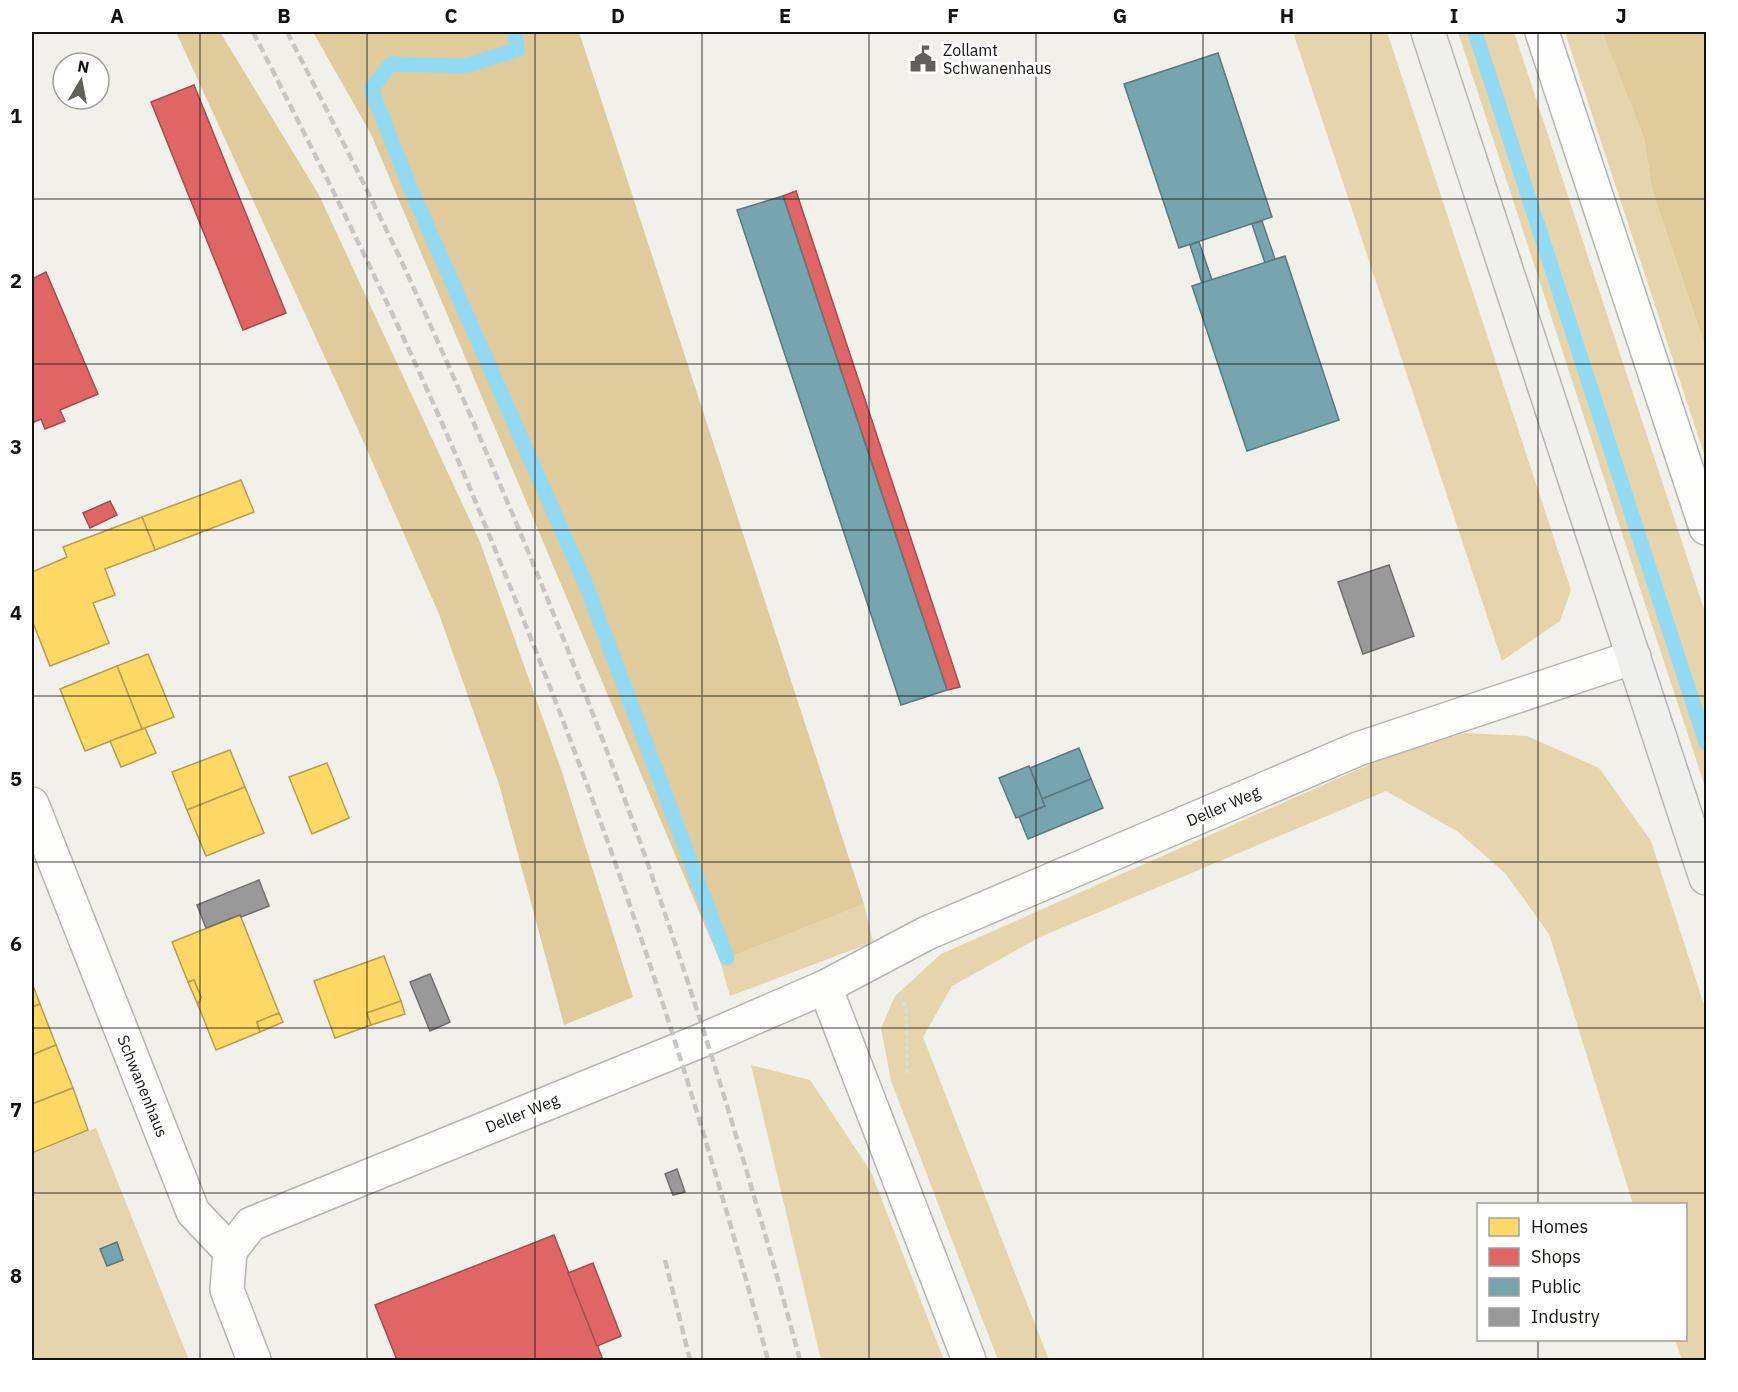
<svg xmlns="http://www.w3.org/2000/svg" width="1738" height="1392" font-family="'IBM Plex Sans',sans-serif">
  <rect width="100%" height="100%" fill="#f2f0ea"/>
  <!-- green -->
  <g fill="#e5d4ac">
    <polygon points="1293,32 1387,32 1571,590 1560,621 1502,661"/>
    <polygon points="1458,32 1514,32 1706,615 1706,790"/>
    <polygon points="1565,32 1602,32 1644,138 1652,190 1706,348 1706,460"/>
    <polygon points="1466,733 1527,736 1599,768 1651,841 1706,1011 1706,1360 1682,1360 1675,1340 1686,1340 1686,1204 1633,1204 1549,934 1505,873 1457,831 1386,791 1040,937 952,986 923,1037 1049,1360 998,1360 891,1081 881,1028 895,996 941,954 1400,751"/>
    <polygon points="864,904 873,942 730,996 720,961"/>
    <polygon points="751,1065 810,1080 871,1172 944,1360 821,1360"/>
    <polygon points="96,1128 189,1360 32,1360 32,1154"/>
  </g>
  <!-- forest -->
  <g fill="#dfcb9b">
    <polygon points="176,32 220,32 319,195 480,542 562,772 633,997 564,1025 499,784 439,614 360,434"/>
    <polygon points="313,32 579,32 864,904 720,961 371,134"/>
    <polygon points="1602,32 1706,32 1706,348 1652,190 1644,138"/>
  </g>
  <!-- homes -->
  <g fill="#ffd966" stroke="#b89d4c" stroke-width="1.5">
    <polygon points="241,480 254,512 155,550 142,517"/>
    <polygon points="142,517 155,550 105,569 115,595 93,603 109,643 50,666 32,620 32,572 67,557 63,547"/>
    <polygon points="148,654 174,717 142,729 117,666"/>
    <polygon points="117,666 142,729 85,751 60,689"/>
    <polygon points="145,728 156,753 121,767 110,741"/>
    <polygon points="230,750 245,787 187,810 172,772"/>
    <polygon points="327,763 349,818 312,834 289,777"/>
    <polygon points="245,787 264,833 206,856 187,810"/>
    <polygon points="240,915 279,1013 257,1022 260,1032 216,1050 198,1005 201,997 194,980 188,982 172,942"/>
    <polygon points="384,956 401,1001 367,1013 371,1025 335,1038 314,981"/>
    <polygon points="194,980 201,997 198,1005 188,982"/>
    <polygon points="32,983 40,1004 32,1007"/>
    <polygon points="401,1001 405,1014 371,1025 367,1013"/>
    <polygon points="40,1004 56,1045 32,1055 32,1007"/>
    <polygon points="279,1013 283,1022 260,1032 257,1022"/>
    <polygon points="56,1045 73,1088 32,1104 32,1055"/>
    <polygon points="73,1088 88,1130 32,1153 32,1104"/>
  </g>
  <!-- shops -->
  <g fill="#e06666" stroke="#a34d4c" stroke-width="1.5">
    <polygon points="194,85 286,313 243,330 151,102"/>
    <polygon points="796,191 960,687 947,690 783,196"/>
    <polygon points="46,272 98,394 60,410 65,421 45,429 41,419 32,423 32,279"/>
    <polygon points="110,501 117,515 90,528 83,513"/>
    <polygon points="554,1235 603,1360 397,1360 375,1305"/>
    <polygon points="593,1263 621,1336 597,1346 568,1273"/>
  </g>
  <!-- public -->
  <g fill="#76a5af" stroke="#59797f" stroke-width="1.5">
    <polygon points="1218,53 1272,217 1179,248 1124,84"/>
    <polygon points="783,196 947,690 901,705 737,210"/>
    <polygon points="1262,221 1275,259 1265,263 1252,224"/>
    <polygon points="1199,242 1212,280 1202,283 1190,245"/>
    <polygon points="1285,256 1339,420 1247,451 1192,286"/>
    <polygon points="1079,748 1091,779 1042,799 1030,768"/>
    <polygon points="1029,766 1045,806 1016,818 999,778"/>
    <polygon points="1091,779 1103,808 1028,839 1019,817 1045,806 1042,799"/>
    <polygon points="117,1242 123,1260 107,1266 100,1249"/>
  </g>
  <!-- industry -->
  <g fill="#999" stroke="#71706f" stroke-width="1.5">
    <polygon points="1389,565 1414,636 1363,654 1338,582"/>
    <polygon points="259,880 269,906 241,917 240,915 206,928 197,905"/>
    <polygon points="430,974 450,1022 430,1031 410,982"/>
    <polygon points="677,1169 685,1192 673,1195 665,1174"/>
  </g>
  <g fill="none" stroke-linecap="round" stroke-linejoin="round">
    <!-- stream -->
    <g stroke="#93dbf4" stroke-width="15">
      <polyline points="515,32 517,50 465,66 391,64 371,89 410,187 586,585 727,958"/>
      <polyline points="1475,32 1706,743"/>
    </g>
    <!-- street casing -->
    <g stroke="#b6b5b0" stroke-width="36">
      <g id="street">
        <polyline points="1542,32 1706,528"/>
        <polyline points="32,804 193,1212 230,1251 227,1290 254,1360"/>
        <polyline points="825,987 969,1360"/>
        <polyline points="230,1251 251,1224 705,1039 825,987 927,933 1358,749 1634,657"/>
      </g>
    </g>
    <!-- secondary casing -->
    <g stroke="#b6b5b0" stroke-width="36">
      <polyline id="secondary" points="1428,32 1706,878"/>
    </g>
    <!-- path -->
    <polyline stroke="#dcdbd9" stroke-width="4" stroke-dasharray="4.5 3" stroke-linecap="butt" points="900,995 906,1007 907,1074"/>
    <!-- street -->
    <use href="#street" stroke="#fdfdfc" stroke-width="33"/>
    <!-- secondary -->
    <use href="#secondary" stroke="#efefec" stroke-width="33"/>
    <!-- rail -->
    <g stroke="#c7c6c5" stroke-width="4.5" stroke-dasharray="9 4.5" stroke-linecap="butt">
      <path d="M253,32C331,185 408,339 474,498C528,629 580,760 626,894C679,1047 726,1204 768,1360"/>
      <path d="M287,32C325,106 363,181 399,256C460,389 518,523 571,658C662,887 736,1123 800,1360"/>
      <polyline points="665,1260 690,1360"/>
    </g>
  </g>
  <!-- grid -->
  <path fill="none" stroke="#14120e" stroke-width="1.5" stroke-opacity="0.55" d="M200,32V1360M367,32V1360M535,32V1360M702,32V1360M869,32V1360M1036,32V1360M1203,32V1360M1371,32V1360M1538,32V1204M32,199H1706M32,364H1706M32,530H1706M32,696H1706M32,862H1706M32,1028H1706M32,1193H1706M1538,1340V1360"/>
  <!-- icons -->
  <defs>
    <g id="civic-bare" transform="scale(2.07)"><path d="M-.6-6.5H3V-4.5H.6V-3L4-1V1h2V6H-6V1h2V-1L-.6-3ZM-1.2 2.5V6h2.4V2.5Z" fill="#62605b" stroke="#fff" stroke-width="2.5" paint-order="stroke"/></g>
  </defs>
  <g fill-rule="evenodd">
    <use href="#civic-bare" x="923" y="59"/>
  </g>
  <g text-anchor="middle" stroke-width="6" stroke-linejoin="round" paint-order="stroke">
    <!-- poi labels -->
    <g font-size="16" fill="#14120e" stroke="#fff" text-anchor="start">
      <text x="943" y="56">Zollamt<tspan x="943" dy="18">Schwanenhaus</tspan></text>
    </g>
    <!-- street labels -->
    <g font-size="16" fill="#14120e" stroke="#fff">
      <text transform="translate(1223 806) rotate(-23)" y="6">Deller Weg</text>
      <text transform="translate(143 1086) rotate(68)" y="6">Schwanenhaus</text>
      <text transform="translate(522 1113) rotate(-22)" y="6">Deller Weg</text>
    </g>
  </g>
  <!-- border -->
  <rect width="1738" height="1392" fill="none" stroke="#ffffff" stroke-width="66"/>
  <!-- legend -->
  <rect x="1477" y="1203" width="210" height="138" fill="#ffffff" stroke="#a1a09f" stroke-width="1.5"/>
  <rect x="1489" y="1218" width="30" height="18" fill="#ffd966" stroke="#a1a09f" stroke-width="1.5"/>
  <text x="1531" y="1233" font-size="18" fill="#14120e">Homes</text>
  <rect x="1489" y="1248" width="30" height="18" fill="#e06666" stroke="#a1a09f" stroke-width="1.5"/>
  <text x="1531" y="1263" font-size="18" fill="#14120e">Shops</text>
  <rect x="1489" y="1278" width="30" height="18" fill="#76a5af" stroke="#a1a09f" stroke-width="1.5"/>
  <text x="1531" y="1293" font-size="18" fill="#14120e">Public</text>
  <rect x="1489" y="1308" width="30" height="18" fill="#999999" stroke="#a1a09f" stroke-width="1.5"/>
  <text x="1531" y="1323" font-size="18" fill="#14120e">Industry</text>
  <!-- north arrow -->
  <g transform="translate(81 81) rotate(10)"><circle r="28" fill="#ffffff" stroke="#a1a09f" stroke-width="1.5"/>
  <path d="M0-4.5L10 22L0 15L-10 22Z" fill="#62605b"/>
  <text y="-9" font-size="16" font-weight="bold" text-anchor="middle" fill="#14120e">N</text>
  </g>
  <rect x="33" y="33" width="1672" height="1326" fill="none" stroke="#14120e" stroke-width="2"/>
  <g font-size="20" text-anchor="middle" font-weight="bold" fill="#14120e">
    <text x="117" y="23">A</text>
    <text x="284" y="23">B</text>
    <text x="451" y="23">C</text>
    <text x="618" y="23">D</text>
    <text x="785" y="23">E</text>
    <text x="953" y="23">F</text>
    <text x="1120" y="23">G</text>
    <text x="1287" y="23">H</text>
    <text x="1454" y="23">I</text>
    <text x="1621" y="23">J</text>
    <text x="16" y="123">1</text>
    <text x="16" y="288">2</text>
    <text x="16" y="454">3</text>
    <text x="16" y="620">4</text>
    <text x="16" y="786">5</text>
    <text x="16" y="951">6</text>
    <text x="16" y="1117">7</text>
    <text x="16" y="1283">8</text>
  </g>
</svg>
